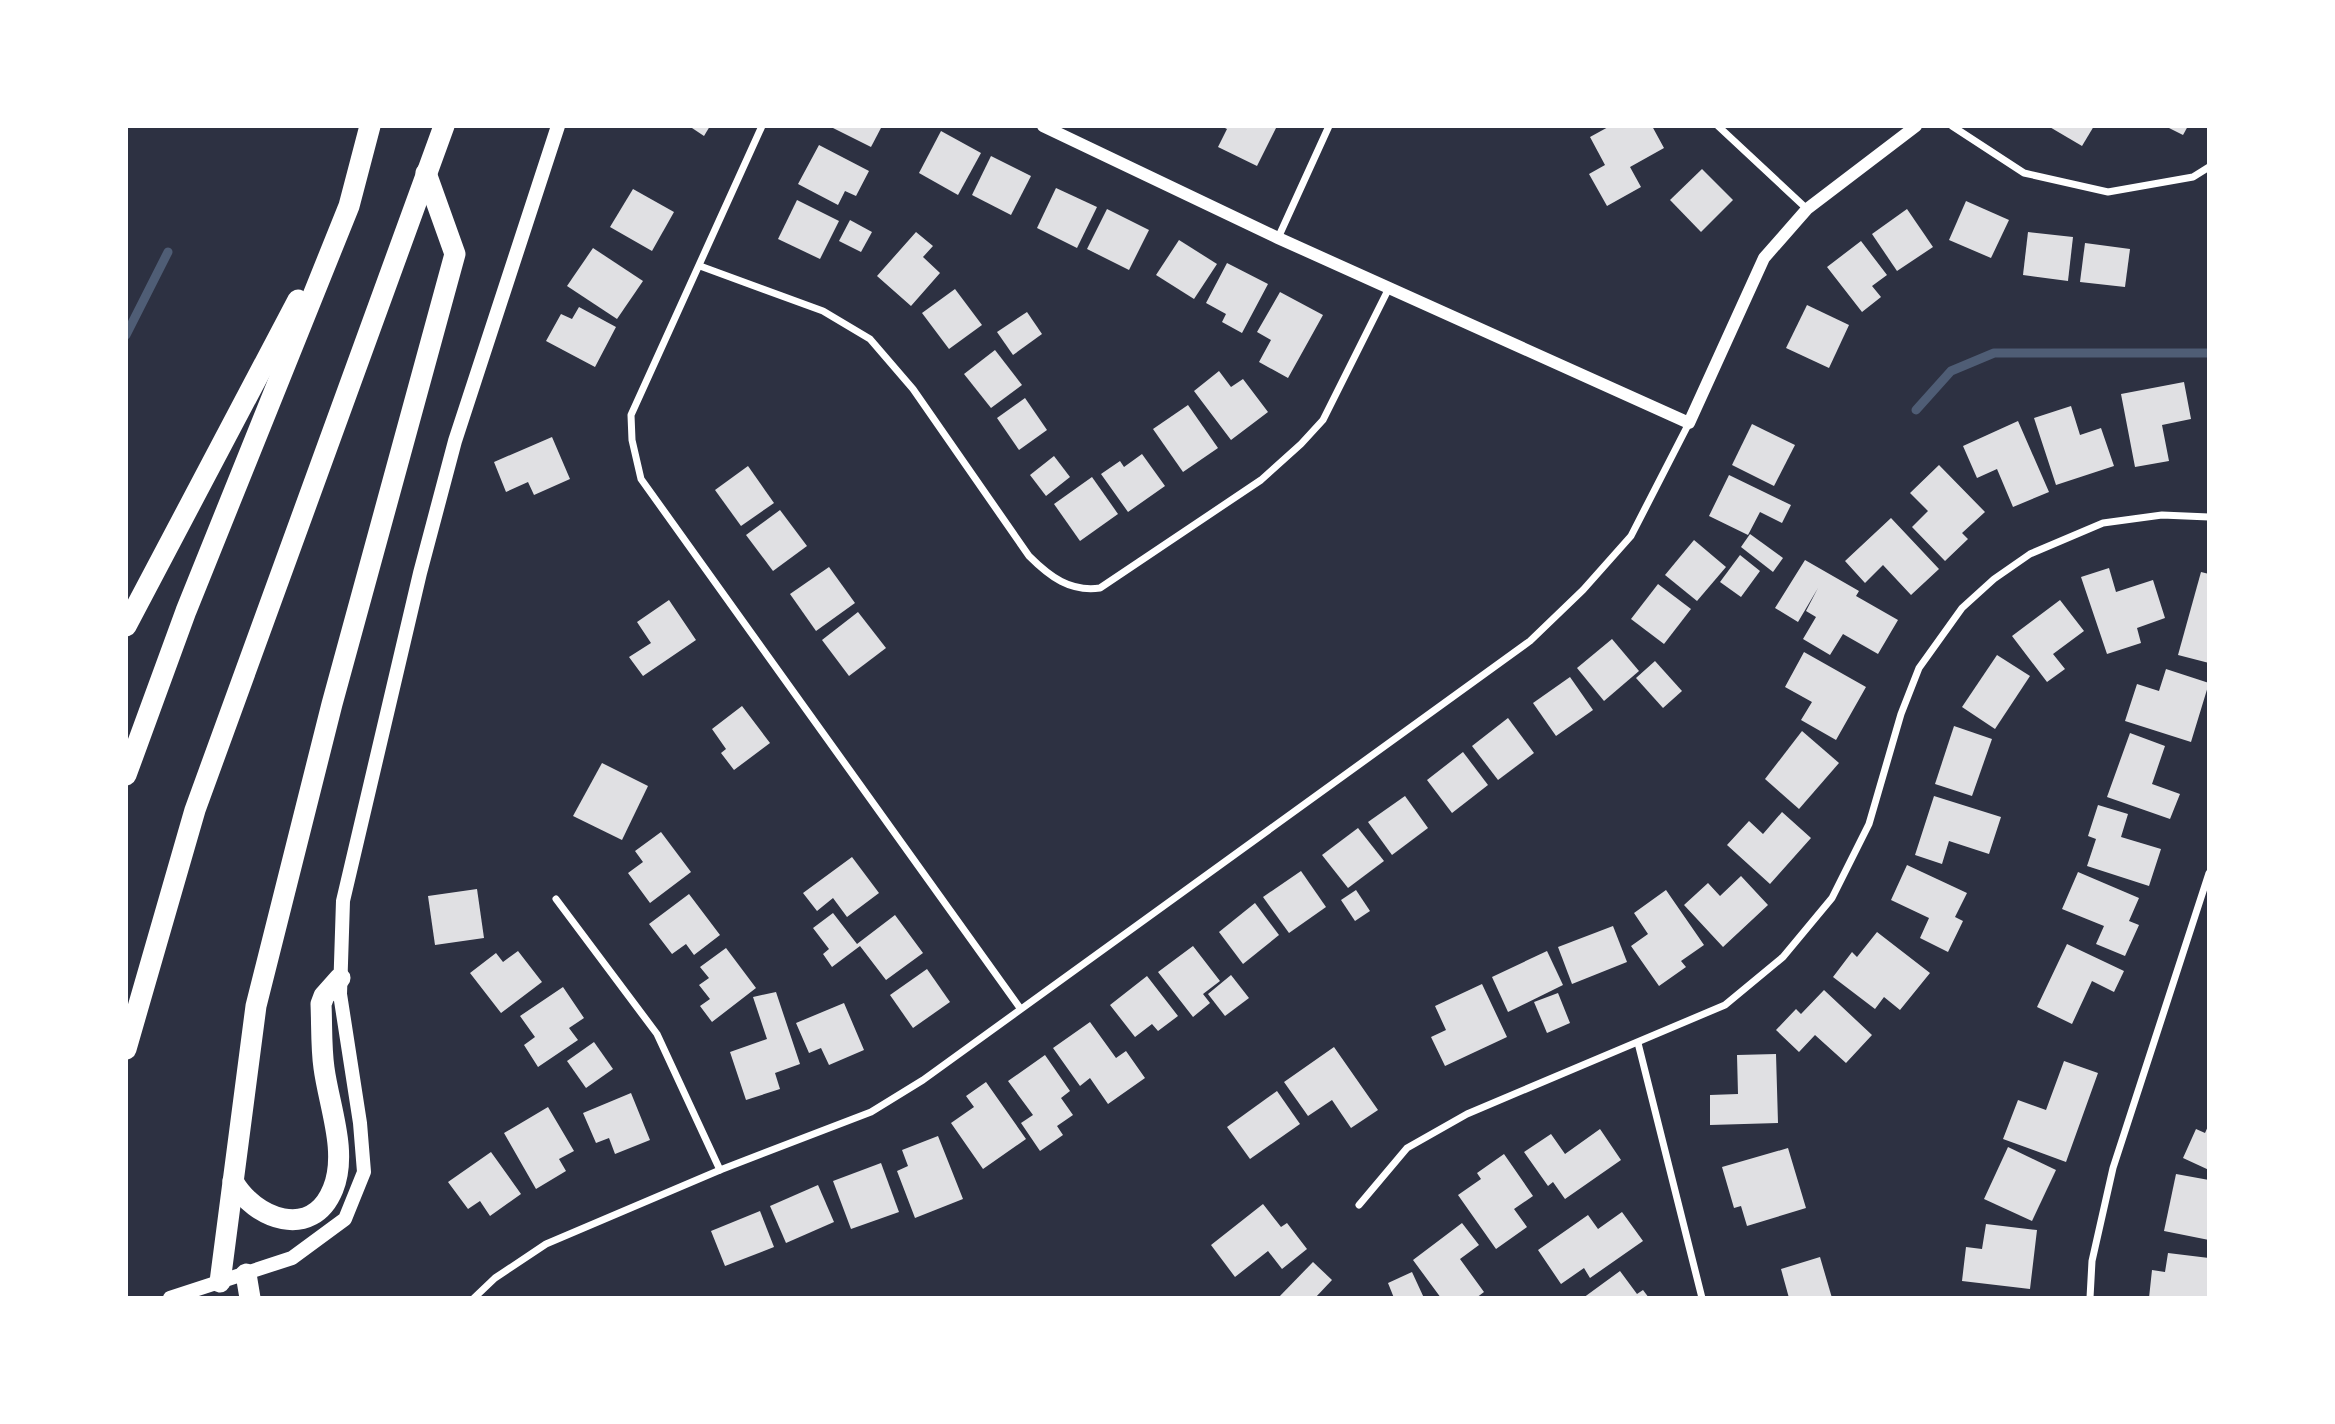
<svg xmlns="http://www.w3.org/2000/svg" width="2335" height="1424" font-family="'Alegreya Sans',sans-serif">
  <rect width="100%" height="100%" fill="#2d3142"/>
  <g fill="none" stroke-linecap="round" stroke-linejoin="round">
    <!-- stream -->
    <g stroke="#4f5d75" stroke-width="9">
      <polyline points="126,335 168,252"/>
      <polyline points="1916,410 1951,371 1994,353 2209,353"/>
    </g>
  </g>
  <!-- building -->
  <g fill="#e0e0e3">
    <polygon points="689,126 710,126 704,136"/>
    <polygon points="829,126 882,126 871,147"/>
    <polygon points="1221,126 1277,126 1257,166 1218,147 1227,129"/>
    <polygon points="1610,126 1652,126 1664,148 1630,167 1641,187 1607,206 1589,174 1605,165 1590,137"/>
    <polygon points="2048,126 2094,126 2082,146"/>
    <polygon points="2165,126 2188,126 2183,135"/>
    <polygon points="941,131 981,153 958,195 919,173"/>
    <polygon points="819,145 869,171 856,196 845,191 838,205 798,184"/>
    <polygon points="991,156 1031,176 1011,215 972,195"/>
    <polygon points="1702,169 1733,200 1701,232 1670,200"/>
    <polygon points="1056,188 1097,207 1077,248 1037,228"/>
    <polygon points="633,189 674,212 652,251 610,227"/>
    <polygon points="797,200 839,221 820,259 778,239"/>
    <polygon points="1966,201 2009,220 1991,258 1949,240"/>
    <polygon points="1107,209 1149,230 1129,270 1087,249"/>
    <polygon points="1907,209 1933,247 1897,271 1872,234"/>
    <polygon points="850,220 872,232 861,252 839,241"/>
    <polygon points="916,232 933,246 923,257 940,273 911,306 877,276"/>
    <polygon points="2028,232 2073,237 2068,281 2023,275"/>
    <polygon points="1179,240 1217,264 1194,299 1156,275"/>
    <polygon points="1861,241 1887,275 1872,286 1881,297 1862,312 1827,267"/>
    <polygon points="2085,243 2130,249 2125,287 2080,282"/>
    <polygon points="593,248 643,281 617,319 567,286"/>
    <polygon points="1227,263 1268,284 1242,333 1222,322 1226,314 1206,303"/>
    <polygon points="955,289 982,325 949,349 922,313"/>
    <polygon points="1280,292 1323,315 1288,378 1259,362 1271,340 1257,332"/>
    <polygon points="1807,305 1849,325 1829,368 1786,348"/>
    <polygon points="579,307 616,327 595,367 546,341 561,314 572,319"/>
    <polygon points="1027,312 1042,334 1013,355 997,332"/>
    <polygon points="995,350 1022,385 991,408 964,374"/>
    <polygon points="1219,371 1231,387 1243,379 1268,412 1231,440 1194,391"/>
    <polygon points="2184,382 2191,419 2162,425 2169,461 2135,467 2121,394"/>
    <polygon points="1025,398 1047,430 1019,450 997,418"/>
    <polygon points="1188,405 1218,448 1183,472 1153,429"/>
    <polygon points="2071,406 2080,435 2101,428 2114,466 2056,485 2034,418"/>
    <polygon points="2018,421 2049,492 2013,507 1997,469 1977,478 1963,446"/>
    <polygon points="1752,424 1795,445 1774,486 1732,465"/>
    <polygon points="552,437 570,479 534,495 528,482 506,492 494,462"/>
    <polygon points="1142,454 1165,486 1128,512 1101,474 1120,461 1124,467"/>
    <polygon points="1054,456 1070,477 1046,496 1030,475"/>
    <polygon points="1939,465 1985,512 1962,533 1968,539 1945,561 1912,527 1928,511 1910,493"/>
    <polygon points="748,466 774,503 741,526 715,490"/>
    <polygon points="1729,475 1791,505 1782,523 1760,512 1748,535 1709,516"/>
    <polygon points="1092,477 1118,514 1080,541 1054,504"/>
    <polygon points="780,510 807,546 773,571 746,535"/>
    <polygon points="1891,518 1939,569 1911,595 1883,565 1865,583 1845,561"/>
    <polygon points="1750,534 1783,558 1773,572 1741,547"/>
    <polygon points="1694,540 1726,567 1697,601 1665,575"/>
    <polygon points="1740,555 1760,571 1741,597 1720,582"/>
    <polygon points="1805,560 1859,591 1856,596 1898,620 1878,654 1843,634 1830,655 1803,639 1816,617 1806,611 1818,588 1798,622 1775,608"/>
    <polygon points="829,567 855,603 816,631 790,594"/>
    <polygon points="2109,568 2116,592 2153,580 2165,618 2137,628 2141,643 2107,654 2081,577"/>
    <polygon points="2201,572 2209,574 2209,663 2178,655"/>
    <polygon points="1658,584 1691,609 1664,644 1631,619"/>
    <polygon points="669,600 696,640 643,676 629,657 651,643 637,622"/>
    <polygon points="2060,600 2084,631 2053,654 2065,669 2047,682 2012,636"/>
    <polygon points="858,612 886,648 849,676 822,640"/>
    <polygon points="1612,639 1639,671 1604,701 1577,668"/>
    <polygon points="1804,652 1866,687 1836,740 1801,720 1812,702 1785,687"/>
    <polygon points="1997,655 2030,676 1995,729 1962,707"/>
    <polygon points="1655,661 1682,691 1663,708 1636,678"/>
    <polygon points="2166,669 2209,683 2191,742 2125,721 2137,684 2159,691"/>
    <polygon points="1570,677 1593,710 1556,736 1533,703"/>
    <polygon points="742,706 770,743 734,770 721,753 726,749 712,729"/>
    <polygon points="1508,718 1534,753 1498,780 1472,746"/>
    <polygon points="1954,726 1992,739 1972,796 1935,784"/>
    <polygon points="1802,731 1839,763 1799,809 1765,779"/>
    <polygon points="2130,733 2165,746 2152,784 2180,794 2170,819 2107,797"/>
    <polygon points="1463,752 1488,785 1452,813 1427,780"/>
    <polygon points="602,763 648,786 622,840 573,816"/>
    <polygon points="1405,796 1428,828 1392,855 1368,822"/>
    <polygon points="1934,796 2001,817 1989,854 1949,841 1942,864 1915,855"/>
    <polygon points="2098,805 2128,814 2121,837 2161,849 2149,886 2087,866 2096,839 2088,836"/>
    <polygon points="1782,812 1811,838 1770,884 1727,845 1749,821 1763,834"/>
    <polygon points="1358,828 1384,861 1348,888 1322,855"/>
    <polygon points="661,832 691,872 650,903 628,873 643,862 635,851"/>
    <polygon points="852,857 879,893 847,917 833,898 817,911 803,893"/>
    <polygon points="1907,865 1967,893 1955,917 1963,921 1948,952 1920,938 1929,918 1891,900"/>
    <polygon points="1301,871 1326,907 1289,933 1263,897"/>
    <polygon points="2078,872 2139,898 2129,921 2139,925 2125,956 2096,944 2104,926 2062,909"/>
    <polygon points="1741,876 1768,905 1723,947 1684,905 1708,883 1720,896"/>
    <polygon points="477,889 484,938 435,945 428,896"/>
    <polygon points="1356,890 1370,911 1355,921 1341,900"/>
    <polygon points="1666,890 1704,945 1681,961 1686,967 1659,986 1631,946 1648,934 1634,913"/>
    <polygon points="689,894 720,935 694,955 686,944 672,954 649,924"/>
    <polygon points="1255,903 1279,935 1243,964 1219,932"/>
    <polygon points="833,913 857,944 895,915 923,953 886,980 860,946 832,967 823,954 829,949 813,928"/>
    <polygon points="1613,926 1627,962 1572,984 1558,947"/>
    <polygon points="1877,932 1930,973 1900,1010 1884,997 1875,1009 1833,977 1852,952 1857,957"/>
    <polygon points="2067,944 2124,971 2114,992 2092,981 2072,1024 2037,1007"/>
    <polygon points="1193,946 1220,981 1203,994 1210,1003 1193,1017 1158,972"/>
    <polygon points="726,948 756,988 712,1022 700,1006 710,999 699,985 709,978 700,967"/>
    <polygon points="518,951 542,982 501,1013 470,973 496,953 503,962"/>
    <polygon points="1547,951 1563,985 1508,1012 1492,977"/>
    <polygon points="927,969 950,1002 913,1028 890,995"/>
    <polygon points="1231,975 1249,998 1225,1016 1208,994"/>
    <polygon points="1147,976 1178,1016 1158,1031 1152,1024 1135,1037 1110,1005"/>
    <polygon points="1482,984 1507,1037 1445,1066 1431,1037 1446,1030 1435,1006"/>
    <polygon points="563,987 584,1018 569,1028 578,1040 538,1067 524,1045 535,1037 520,1016"/>
    <polygon points="1824,990 1872,1035 1846,1063 1815,1035 1799,1052 1776,1030 1796,1009 1801,1014"/>
    <polygon points="776,992 800,1064 775,1073 780,1089 746,1100 730,1052 767,1039 753,997"/>
    <polygon points="1558,993 1570,1023 1547,1033 1534,1002"/>
    <polygon points="844,1003 864,1050 829,1065 821,1048 809,1053 796,1023"/>
    <polygon points="1090,1022 1116,1058 1126,1051 1145,1078 1108,1104 1090,1078 1080,1086 1053,1048"/>
    <polygon points="594,1042 613,1069 586,1088 567,1061"/>
    <polygon points="1334,1047 1378,1110 1351,1128 1332,1100 1308,1116 1284,1082"/>
    <polygon points="1776,1054 1778,1123 1710,1125 1710,1095 1738,1094 1737,1055"/>
    <polygon points="1045,1055 1070,1091 1061,1098 1073,1115 1057,1126 1063,1135 1040,1151 1021,1123 1033,1115 1008,1081"/>
    <polygon points="2064,1061 2098,1073 2066,1162 2003,1139 2018,1100 2046,1110"/>
    <polygon points="986,1082 1026,1139 983,1169 951,1123 974,1107 966,1096"/>
    <polygon points="1277,1091 1300,1124 1250,1159 1227,1127"/>
    <polygon points="631,1093 650,1140 615,1154 609,1138 596,1143 583,1113"/>
    <polygon points="548,1107 574,1151 559,1159 566,1171 536,1189 504,1133"/>
    <polygon points="2209,1124 2209,1170 2183,1158 2196,1129 2205,1133"/>
    <polygon points="1600,1129 1621,1160 1565,1199 1553,1182 1548,1186 1524,1152 1551,1134 1565,1154"/>
    <polygon points="938,1136 963,1199 915,1218 897,1171 908,1166 902,1150"/>
    <polygon points="2008,1147 2056,1170 2032,1221 1984,1199"/>
    <polygon points="1788,1148 1806,1208 1747,1226 1741,1206 1734,1208 1722,1167"/>
    <polygon points="491,1152 521,1194 490,1216 480,1201 468,1209 448,1182"/>
    <polygon points="1504,1154 1533,1196 1514,1209 1527,1227 1496,1249 1458,1195 1481,1179 1477,1173"/>
    <polygon points="881,1163 899,1212 851,1229 833,1181"/>
    <polygon points="2176,1174 2209,1180 2209,1240 2164,1231"/>
    <polygon points="818,1185 834,1222 786,1243 770,1206"/>
    <polygon points="1263,1204 1281,1227 1287,1223 1307,1249 1282,1269 1268,1251 1235,1277 1211,1245"/>
    <polygon points="760,1211 774,1247 725,1266 711,1231"/>
    <polygon points="1622,1212 1643,1241 1590,1278 1584,1268 1561,1284 1538,1250 1588,1215 1598,1229"/>
    <polygon points="1462,1223 1479,1245 1460,1259 1484,1292 1476,1298 1441,1298 1413,1260"/>
    <polygon points="1986,1224 2037,1230 2030,1289 1962,1281 1966,1247 1982,1249"/>
    <polygon points="2168,1253 2209,1258 2209,1298 2149,1298 2152,1270 2165,1272"/>
    <polygon points="1820,1257 1832,1298 1789,1298 1781,1269"/>
    <polygon points="1313,1262 1332,1280 1315,1298 1278,1298"/>
    <polygon points="1620,1271 1637,1294 1643,1290 1649,1298 1583,1298"/>
    <polygon points="1412,1272 1424,1298 1394,1298 1388,1283"/>
  </g>
  <g fill="none" stroke-linecap="round" stroke-linejoin="round">
    <!-- minor -->
    <g stroke="#fff" stroke-width="7">
      <polyline points="762,126 631,415 632,440 641,479 1020,1008"/>
      <polyline points="1718,126 1807,209"/>
      <polyline points="1952,126 2024,173 2108,192 2193,177 2209,167"/>
      <polyline points="1278,238 1329,126"/>
      <path d="M700,266L823,311L870,339L913,389L1029,556C1050,577 1070,592 1100,588L1261,480L1301,444L1323,420L1389,288"/>
      <polyline points="556,899 657,1034 720,1170"/>
      <polyline points="1638,1043 1702,1298"/>
      <polyline points="1359,1205 1407,1148 1467,1114 1725,1005 1783,957 1832,898 1869,824 1901,714 1919,668 1962,608 1994,579 2030,554 2103,523 2162,515 2209,517"/>
      <polyline points="474,1298 495,1278 546,1244 720,1170 871,1112 923,1080 1530,641 1583,590 1631,536 1689,423"/>
      <polyline points="2090,1298 2092,1261 2113,1168 2209,873"/>
    </g>
    <!-- tertiary -->
    <polyline stroke="#fff" stroke-width="12" points="1043,126 1278,238 1689,423 1764,258 1807,209 1916,126"/>
    <!-- secondary -->
    <polyline stroke="#fff" stroke-width="14" points="170,1298 292,1258 345,1219 364,1172 360,1123 340,994 343,901 420,573 455,441 558,126"/>
    <!-- motorway -->
    <g stroke="#fff" stroke-width="21">
      <polyline points="126,626 298,300"/>
      <polyline points="126,775 186,611 349,206 370,126"/>
      <polyline points="126,1049 195,810 444,126"/>
      <path d="M233,1181C254,1219 312,1241 333,1189C348,1152 329,1106 324,1068C321,1047 322,1025 321,1004L324,996L340,978"/>
      <polyline points="246,1274 250,1298"/>
      <polyline points="220,1282 256,1006 332,704 455,254 426,173"/>
    </g>
  </g>
  <!-- border -->
  <rect width="2335" height="1424" fill="none" stroke="#ffffff" stroke-width="256"/>
</svg>
